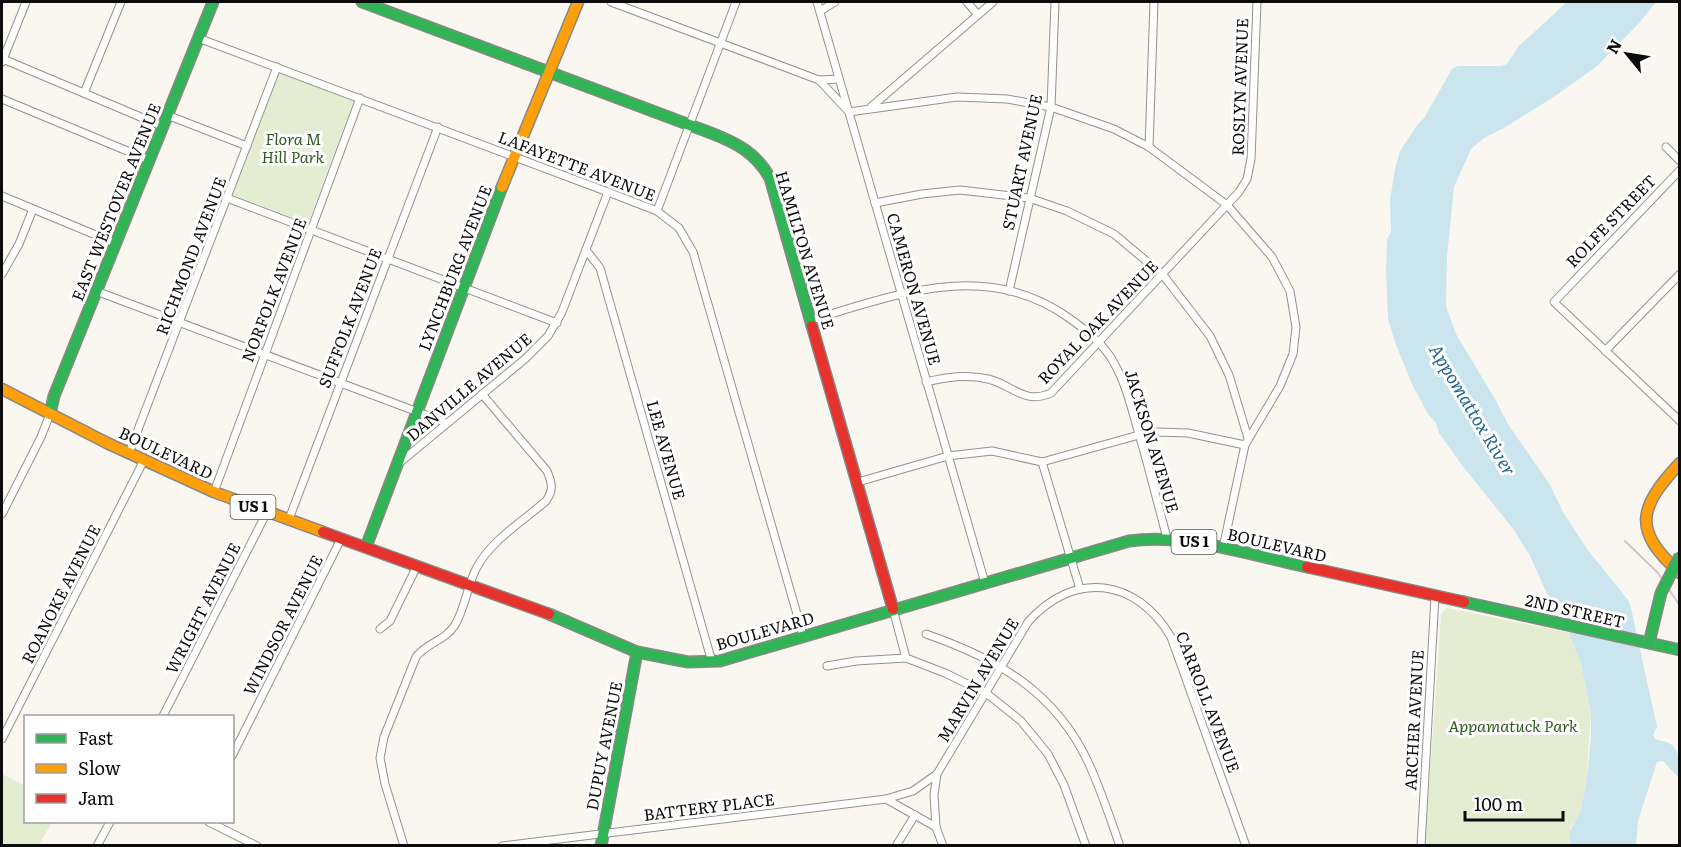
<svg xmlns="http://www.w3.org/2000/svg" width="1681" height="847" font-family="Literata,serif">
  <rect width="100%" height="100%" fill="#f9f7f0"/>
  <!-- green -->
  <g fill="#e4ecd2">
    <polygon points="277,72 354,101 308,223 232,195"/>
    <polygon points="1447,608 1570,633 1581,664 1591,714 1586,783 1581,811 1570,829 1571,845 1425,846 1441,614"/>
    <polygon points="2,774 25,786 26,822 52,822 39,845 2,845"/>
  </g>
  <!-- water -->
  <path fill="#cbe5ef" d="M1567,2H1656L1640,22L1596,67L1555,96L1506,127L1484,138L1471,149L1454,187L1447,257L1446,306L1456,334L1495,399L1508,424L1550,485L1563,512L1587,549L1628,600L1631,608L1657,727L1653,735L1655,739C1660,741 1664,741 1669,743C1681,750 1679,765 1679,778L1663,761L1657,762L1638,821L1636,845H1571L1569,833L1581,810L1586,783L1591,737V714L1581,664L1561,611L1548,596L1530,556L1514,530L1461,464L1439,433L1436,423L1428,414L1412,384L1396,345L1388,319L1386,272L1387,239L1391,232L1390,200L1395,169L1400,151L1417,125L1424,118L1452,69L1458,66H1501L1507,64L1519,46Z"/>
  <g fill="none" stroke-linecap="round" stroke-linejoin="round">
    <!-- street casing -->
    <g stroke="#93928f" stroke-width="9">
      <g id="street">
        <polyline points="611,2 819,80 849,112 957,97 1007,99 1051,107 1114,129 1149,147 1227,205 1272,257 1290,291 1296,327 1293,354 1280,386 1245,445 1223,548"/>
        <polyline points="817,2 985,583"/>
        <polyline points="967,2 978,15"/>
        <polyline points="820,11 835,2"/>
        <polyline points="198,38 608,192 657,211 679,228 693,252 803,635"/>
        <polyline points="3,59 162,126"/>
        <polyline points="2,62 26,2"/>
        <polyline points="819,80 839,79"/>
        <polyline points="84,93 121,2"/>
        <polyline points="2,99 149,160"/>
        <polyline points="871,107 993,2"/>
        <polyline points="167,115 247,146"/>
        <polyline points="1149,147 1154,2"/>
        <polyline points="1666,147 1680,161"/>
        <polyline points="1680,170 1554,302 1680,421"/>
        <polyline points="2,196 115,243"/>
        <polyline points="227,198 557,323"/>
        <polyline points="875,203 922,194 960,190 1029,198 1067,211 1114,234 1163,275 1210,336 1229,375 1248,438"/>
        <polyline points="657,211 736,2"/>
        <polyline points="586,250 600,268 712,662"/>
        <polyline points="2,274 19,244 33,209"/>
        <polyline points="96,291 447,423"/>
        <polyline points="1009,291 1051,107 1055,2"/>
        <path d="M811,320C898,294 987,259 1069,318C1086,330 1104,344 1114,363C1125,382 1131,406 1137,427C1148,464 1157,501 1167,538"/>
        <polyline points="1605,351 1680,274"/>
        <path d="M926,382C947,377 967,374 988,379C1013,385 1024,405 1051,393L1239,192L1247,179L1251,159L1257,2"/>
        <polyline points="129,453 277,67"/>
        <polyline points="1042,462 1080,589"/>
        <polyline points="398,464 525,359 548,336 562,312 608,192"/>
        <polyline points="858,482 948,456 992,451 1042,462 1139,435 1157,432 1188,433 1245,445"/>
        <polyline points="214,492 360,98"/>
        <polyline points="2,514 41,437 50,414"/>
        <polyline points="289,519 438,127"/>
        <polyline points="893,609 906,658"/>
        <polyline points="380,629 390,621 417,566"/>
        <path d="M926,634C998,659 1056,692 1089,764C1101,790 1110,818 1120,846"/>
        <polyline points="827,666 856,661 906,658 945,673 986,693 1021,721 1048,754 1064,785 1086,846"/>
        <polyline points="163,716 267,512"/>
        <polyline points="2,739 144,460"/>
        <polyline points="232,756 341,539"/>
        <polyline points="886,799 913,791 937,774"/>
        <polyline points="209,822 257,846"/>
        <path d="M936,827L934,795L937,774L1028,622C1074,570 1136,578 1171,637L1246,846"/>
        <polyline points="97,846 110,822"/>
        <path d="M404,846L385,784L380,758L384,737L416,657C426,643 445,641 455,625C465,608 467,587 476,569C490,541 523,521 546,501C554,490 552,483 547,471L482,394"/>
        <polyline points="502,846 886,799 936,827 943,846"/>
        <polyline points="896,846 915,815"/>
        <polyline points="1421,846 1435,596"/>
      </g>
    </g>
    <!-- fast casing -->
    <g stroke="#898885" stroke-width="13">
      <g id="fast">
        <path d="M362,2L711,133C737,143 756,153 770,178L812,326"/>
        <polyline points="50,414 54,396 213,2"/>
        <polyline points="366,547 502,187"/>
        <polyline points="1464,602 1680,650"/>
        <path d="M549,614L637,652L688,662L720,661L1129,541C1187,533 1250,555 1307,567"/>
        <polyline points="601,846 637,652"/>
      </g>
    </g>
    <!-- slow casing -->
    <g stroke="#898885" stroke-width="13">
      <g id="slow">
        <polyline points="502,187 578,2"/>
        <polyline points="2,389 107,443 214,492 323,532"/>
        <path d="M1680,463C1638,508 1632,530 1680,573"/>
      </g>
    </g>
    <!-- jam casing -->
    <g stroke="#898885" stroke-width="13">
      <g id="jam">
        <polyline points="812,326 893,609"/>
        <polyline points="323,532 549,614"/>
        <polyline points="1307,567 1464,602"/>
      </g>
    </g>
    <!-- street -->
    <use href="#street" stroke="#fefefd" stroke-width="7"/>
    <!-- fast -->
    <use href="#fast" stroke="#30b455" stroke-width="10"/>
    <!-- slow -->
    <use href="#slow" stroke="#ff9f0a" stroke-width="10"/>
    <!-- jam -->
    <use href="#jam" stroke="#e5322d" stroke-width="10"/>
    <!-- rail -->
    <polyline stroke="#d4c6c6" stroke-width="2" points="1625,541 1658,573 1680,606"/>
    <!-- fast-bridge casing -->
    <g stroke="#898885" stroke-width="13" stroke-linecap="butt">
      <polyline id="fast-bridge" points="1649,643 1661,593 1680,556"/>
    </g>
    <!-- fast-bridge -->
    <use href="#fast-bridge" stroke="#30b455" stroke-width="10"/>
  </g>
  <g text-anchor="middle" stroke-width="6" stroke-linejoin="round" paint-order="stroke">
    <!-- shield labels -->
    <g fill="#fff" stroke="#555" stroke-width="1.5">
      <rect x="230.5" y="495" width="45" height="24" rx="4.5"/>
      <rect x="1171.5" y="530" width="45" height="24" rx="4.5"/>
    </g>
    <g font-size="15" font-weight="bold" fill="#0c0c0c">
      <text x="253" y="512">US 1</text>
      <text x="1194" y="547">US 1</text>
    </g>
    <!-- street labels -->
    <g font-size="16" fill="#0c0c0c" stroke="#fff">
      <text transform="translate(1240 87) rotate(-88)" y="6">ROSLYN AVENUE</text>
      <text transform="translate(1022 162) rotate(-78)" y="6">STUART AVENUE</text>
      <text transform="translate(577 166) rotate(21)" y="6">LAFAYETTE AVENUE</text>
      <text transform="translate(116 202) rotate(-68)" y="6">EAST WESTOVER AVENUE</text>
      <text transform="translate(1611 221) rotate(-46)" y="6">ROLFE STREET</text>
      <text transform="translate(805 250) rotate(73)" y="6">HAMILTON AVENUE</text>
      <text transform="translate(191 256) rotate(-69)" y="6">RICHMOND AVENUE</text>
      <text transform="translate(455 268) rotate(-69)" y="6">LYNCHBURG AVENUE</text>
      <text transform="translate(914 289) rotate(74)" y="6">CAMERON AVENUE</text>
      <text transform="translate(274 290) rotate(-69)" y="6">NORFOLK AVENUE</text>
      <text transform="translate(350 318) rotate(-69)" y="6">SUFFOLK AVENUE</text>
      <text transform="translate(1098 322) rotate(-46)" y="6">ROYAL OAK AVENUE</text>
      <text transform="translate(469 387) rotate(-40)" y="6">DANVILLE AVENUE</text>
      <text transform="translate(1152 441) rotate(73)" y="6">JACKSON AVENUE</text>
      <text transform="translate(666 450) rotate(74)" y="6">LEE AVENUE</text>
      <text transform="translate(166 453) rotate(25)" y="6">BOULEVARD</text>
      <text transform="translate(1277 545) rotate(13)" y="6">BOULEVARD</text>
      <text transform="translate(61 594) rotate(-63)" y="6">ROANOKE AVENUE</text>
      <text transform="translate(203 608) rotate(-63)" y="6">WRIGHT AVENUE</text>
      <text transform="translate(1575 611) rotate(13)" y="6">2ND STREET</text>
      <text transform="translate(283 625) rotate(-63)" y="6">WINDSOR AVENUE</text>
      <text transform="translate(765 631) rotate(-16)" y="6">BOULEVARD</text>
      <text transform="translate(978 680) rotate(-59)" y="6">MARVIN AVENUE</text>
      <text transform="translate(1208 702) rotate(69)" y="6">CARROLL AVENUE</text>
      <text transform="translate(1414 720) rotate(-87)" y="6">ARCHER AVENUE</text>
      <text transform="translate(604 746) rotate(-79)" y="6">DUPUY AVENUE</text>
      <text transform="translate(709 807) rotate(-7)" y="6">BATTERY PLACE</text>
    </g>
    <!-- park labels -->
    <g font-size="16" font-style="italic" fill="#335b24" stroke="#fff">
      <text x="293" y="145">Flora M<tspan x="293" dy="18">Hill Park</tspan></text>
      <text x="1513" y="732">Appamatuck Park</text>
    </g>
    <!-- water labels -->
    <g font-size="18" font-style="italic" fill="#24668e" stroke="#fff">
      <text transform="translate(1472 410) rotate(59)" y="6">Appomattox River</text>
    </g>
  </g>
  <!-- border -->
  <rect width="1681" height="847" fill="none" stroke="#0c0c0c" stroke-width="6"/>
  <!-- legend -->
  <rect x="24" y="715" width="210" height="108" fill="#ffffff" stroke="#9e9e9e" stroke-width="1.5"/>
  <rect x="36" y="734" width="30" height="9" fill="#30b455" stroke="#9e9e9e" stroke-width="1.5"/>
  <text x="78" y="745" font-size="18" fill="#0c0c0c">Fast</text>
  <rect x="36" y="764" width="30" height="9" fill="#ff9f0a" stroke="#9e9e9e" stroke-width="1.5"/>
  <text x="78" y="775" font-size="18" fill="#0c0c0c">Slow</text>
  <rect x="36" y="794" width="30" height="9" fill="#e5322d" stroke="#9e9e9e" stroke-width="1.5"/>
  <text x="78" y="805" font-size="18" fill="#0c0c0c">Jam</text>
  <!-- north arrow -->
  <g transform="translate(1627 54) rotate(300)" stroke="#ffffff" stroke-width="4.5" paint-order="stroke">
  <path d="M0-4.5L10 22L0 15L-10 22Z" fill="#0c0c0c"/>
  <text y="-9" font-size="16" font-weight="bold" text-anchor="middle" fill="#0c0c0c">N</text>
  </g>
  <!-- scale -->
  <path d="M1465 811v9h98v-9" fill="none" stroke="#0c0c0c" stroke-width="3"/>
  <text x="1474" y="811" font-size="18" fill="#0c0c0c" stroke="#ffffff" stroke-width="4.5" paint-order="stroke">100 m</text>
</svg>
